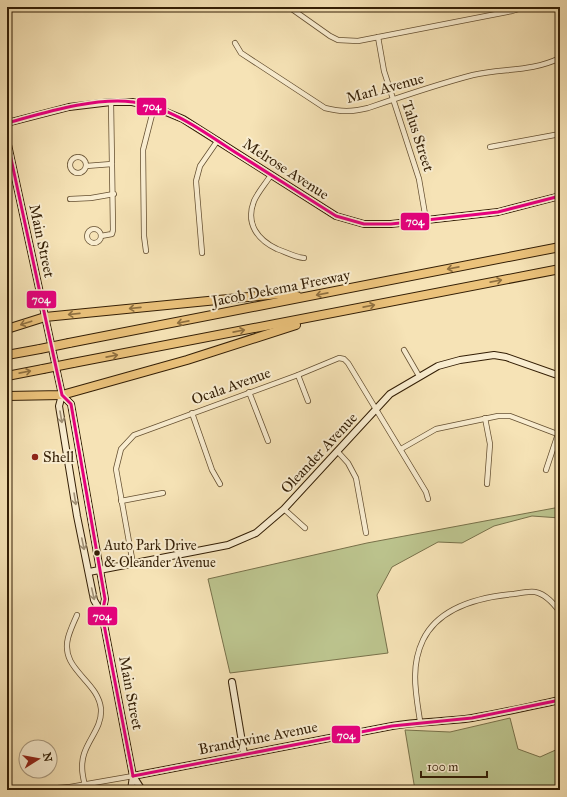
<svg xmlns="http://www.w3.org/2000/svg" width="567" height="797" font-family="'IM FELL Great Primer',serif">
  <rect width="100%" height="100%" fill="#f6e3b6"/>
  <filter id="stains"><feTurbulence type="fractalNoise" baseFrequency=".005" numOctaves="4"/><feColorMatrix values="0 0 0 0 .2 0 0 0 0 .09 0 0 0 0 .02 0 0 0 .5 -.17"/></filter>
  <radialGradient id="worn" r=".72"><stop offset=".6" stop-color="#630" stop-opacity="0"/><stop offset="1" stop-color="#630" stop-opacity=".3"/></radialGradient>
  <!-- green -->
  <g fill="#bcc48e" stroke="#78714a">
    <polygon points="560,507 560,518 532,516 494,526 462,543 438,542 392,567 377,595 388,653 230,673 208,579 367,543"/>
    <polygon points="510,718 518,749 540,757 560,748 560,790 415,790 405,730 450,732"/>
  </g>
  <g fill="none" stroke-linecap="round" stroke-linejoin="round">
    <!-- street casing -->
    <g stroke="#644f31" stroke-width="6">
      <g id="street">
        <polyline points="289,7 330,36 338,40 358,41 512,11 525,7"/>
        <polyline points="378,37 384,71 419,179 426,220"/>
        <path d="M235,43L241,53L325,108C341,112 352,112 368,108C403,96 438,84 473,75C504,68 531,72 560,58"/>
        <polyline points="490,147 560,134"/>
        <circle cx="78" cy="165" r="8"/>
        <polyline points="86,166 112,164"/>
        <path d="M271,175C266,183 258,192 254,201C245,224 258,240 277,249C286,252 294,257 304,258"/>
        <polyline points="70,199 91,198 114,194"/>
        <circle cx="94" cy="236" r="7"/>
        <polyline points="101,236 112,234 113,230 111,102"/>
        <polyline points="146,251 144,236 143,150 154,107"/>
        <polyline points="202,253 196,181 200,166 218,140"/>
        <polyline points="404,350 419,376"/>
        <polyline points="298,375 308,401"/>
        <polyline points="249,392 268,441"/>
        <polyline points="192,413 212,470 220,484"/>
        <polyline points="485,418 490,444 487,484"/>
        <polyline points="401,449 436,429 498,416 510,416 560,435"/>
        <polyline points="338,452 348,463 356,478 366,533"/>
        <polyline points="546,470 558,434"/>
        <polyline points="121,501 163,493"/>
        <polyline points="284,509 305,528"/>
        <polyline points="133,564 116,469 121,449 134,435 298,375 339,358 344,359 348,363 426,492 428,499"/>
        <path d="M77,615C74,622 70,630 68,638C60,670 98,680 101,709C102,727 89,738 84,754C80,766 83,778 86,790"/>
        <path d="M420,721C416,694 410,667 423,640C439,607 480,597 514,594C520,593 529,591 535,592C546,594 554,604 560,612"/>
        <polyline points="32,790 70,787 133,776"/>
      </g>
    </g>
    <!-- secondary casing -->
    <g stroke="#331e05" stroke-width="8">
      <g id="secondary">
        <polyline points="7,123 69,107 111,102 132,102 154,107 183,119 336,216 364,224 391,224 498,212 560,196"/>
        <polyline points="7,140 62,395 59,406 77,516 94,600 102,614 133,776 142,790"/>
        <polyline points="62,395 71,404 105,599 102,614"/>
        <polyline points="89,572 228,545 256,533 284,509 390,394 438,366 460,360 494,355 506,357 560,376"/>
        <polyline points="232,682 244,754"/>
        <path d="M133,776L392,726C419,721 445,722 472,718C502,713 531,706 560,700"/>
        <polyline points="131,790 133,776"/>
      </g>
    </g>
    <!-- highway casing -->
    <g stroke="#331e05" stroke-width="10">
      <g id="highway">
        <polyline points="7,329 45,317 279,294 297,296"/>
        <polyline points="69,343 560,247"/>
        <polyline points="7,355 40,349"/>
        <polyline points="73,363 560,269"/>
        <polyline points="7,376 43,369"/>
        <polyline points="7,396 62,395 187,360 296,325"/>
      </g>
    </g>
    <!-- street -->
    <use href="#street" stroke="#f9edd0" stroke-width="4.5"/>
    <!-- secondary -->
    <use href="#secondary" stroke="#f9edd0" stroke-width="6"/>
    <!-- highway -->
    <use href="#highway" stroke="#ebc27b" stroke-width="8"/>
    <!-- highway-bridge casing -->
    <g stroke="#331e05" stroke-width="10" stroke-linecap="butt">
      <g id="highway-bridge">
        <polyline points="40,349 69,343"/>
        <polyline points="43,369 73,363"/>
      </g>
    </g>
    <!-- highway-bridge -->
    <use href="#highway-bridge" stroke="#ebc27b" stroke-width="8"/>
    <!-- bus-1 casing -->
    <g stroke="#f9edd0" stroke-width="6">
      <g id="bus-1">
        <path d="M7,123C44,113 94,97 133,102C172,107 205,133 238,154C271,175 303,195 336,216L364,224H391L498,212L560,196"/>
        <polyline points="7,140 62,395 71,404 105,599 102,614 133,776"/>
        <polyline points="133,776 392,726 472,718 560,700"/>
      </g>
    </g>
    <!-- bus-1 -->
    <use href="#bus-1" stroke="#e5007d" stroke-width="3"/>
  </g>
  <!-- one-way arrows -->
  <defs><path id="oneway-shaft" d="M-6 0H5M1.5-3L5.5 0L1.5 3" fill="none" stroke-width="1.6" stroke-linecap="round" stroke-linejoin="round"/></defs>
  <g stroke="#8f7040">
    <use href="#oneway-shaft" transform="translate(453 268) rotate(169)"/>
    <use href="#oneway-shaft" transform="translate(496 281) rotate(-11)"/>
    <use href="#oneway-shaft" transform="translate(322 294) rotate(169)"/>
    <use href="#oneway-shaft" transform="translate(369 306) rotate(-11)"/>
    <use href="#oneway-shaft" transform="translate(135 308) rotate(174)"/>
    <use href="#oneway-shaft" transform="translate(74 314) rotate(174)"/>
    <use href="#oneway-shaft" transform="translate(183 322) rotate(169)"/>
    <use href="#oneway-shaft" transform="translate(26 323) rotate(162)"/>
    <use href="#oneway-shaft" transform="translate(239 331) rotate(-11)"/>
    <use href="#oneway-shaft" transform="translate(112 356) rotate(-11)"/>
    <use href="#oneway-shaft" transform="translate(25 372) rotate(-11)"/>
  </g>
  <g stroke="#a09075">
    <use href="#oneway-shaft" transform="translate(61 417) rotate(80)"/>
    <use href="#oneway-shaft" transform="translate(75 499) rotate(81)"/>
    <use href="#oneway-shaft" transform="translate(83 544) rotate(78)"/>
    <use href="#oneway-shaft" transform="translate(93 594) rotate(77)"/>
  </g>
  <!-- markers -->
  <circle fill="#8f2418" stroke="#f9edd0" stroke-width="1.5" cx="35" cy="457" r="4"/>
  <circle fill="#331e05" stroke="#f9edd0" stroke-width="1.5" cx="97" cy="553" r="3.5"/>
  <g text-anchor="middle" stroke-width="4" stroke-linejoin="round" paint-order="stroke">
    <!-- bus labels -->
    <g font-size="14" fill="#331e05" stroke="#f9edd0" text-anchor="start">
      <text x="104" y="550">Auto Park Drive<tspan x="104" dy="17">&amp; Oleander Avenue</tspan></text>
    </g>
    <!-- street labels -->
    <g font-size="15" fill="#331e05" stroke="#f9edd0">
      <text transform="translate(385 88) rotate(-15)" y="5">Marl Avenue</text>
      <text transform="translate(418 136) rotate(72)" y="5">Talus Street</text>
      <text transform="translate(286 169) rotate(33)" y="5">Melrose Avenue</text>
      <text transform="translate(42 241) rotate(78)" y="5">Main Street</text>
      <text transform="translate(281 288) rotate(-11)" y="5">Jacob Dekema Freeway</text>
      <text transform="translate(231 386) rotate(-20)" y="5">Ocala Avenue</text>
      <text transform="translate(319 453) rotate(-47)" y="5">Oleander Avenue</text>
      <text transform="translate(131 693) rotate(79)" y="5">Main Street</text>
      <text transform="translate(258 738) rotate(-11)" y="5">Brandywine Avenue</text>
    </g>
    <!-- poi labels -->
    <g font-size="15" fill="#331e05" stroke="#f9edd0" text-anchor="start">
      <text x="43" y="462">Shell</text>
    </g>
  </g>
  <g stroke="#f9edd0" stroke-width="1.5">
    <rect x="136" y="97" width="31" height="19" rx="4" fill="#e5007d"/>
    <rect x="400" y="212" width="30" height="19" rx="4" fill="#e5007d"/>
    <rect x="26" y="290" width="31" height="19" rx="4" fill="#e5007d"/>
    <rect x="87" y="606" width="31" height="20" rx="4" fill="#e5007d"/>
    <rect x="331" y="725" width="30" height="19" rx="4" fill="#e5007d"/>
  </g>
  <g font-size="11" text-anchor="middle" font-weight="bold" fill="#fff">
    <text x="152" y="110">704</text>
    <text x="415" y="225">704</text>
    <text x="41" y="303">704</text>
    <text x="102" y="620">704</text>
    <text x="346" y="739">704</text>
  </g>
  <!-- margin -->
  <rect width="567" height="797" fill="none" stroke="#f6e3b6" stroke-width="24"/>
  <rect x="8" y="8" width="551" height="781" fill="none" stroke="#331e05" stroke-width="2"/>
  <rect x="12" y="12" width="543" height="773" fill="none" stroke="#331e05"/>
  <!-- north arrow -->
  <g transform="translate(38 759) rotate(79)"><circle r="19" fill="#f9edd0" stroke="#aa9a7f"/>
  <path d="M0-3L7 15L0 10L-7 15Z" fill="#8f2418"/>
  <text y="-6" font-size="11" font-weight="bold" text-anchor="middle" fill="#331e05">N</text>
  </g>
  <!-- scale -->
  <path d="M421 771v6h66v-6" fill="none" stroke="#331e05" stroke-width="2"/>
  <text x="427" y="771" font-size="12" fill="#331e05" stroke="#f9edd0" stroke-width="3" paint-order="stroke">100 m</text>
  <rect width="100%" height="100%" filter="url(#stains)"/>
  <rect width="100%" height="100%" fill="url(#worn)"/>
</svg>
